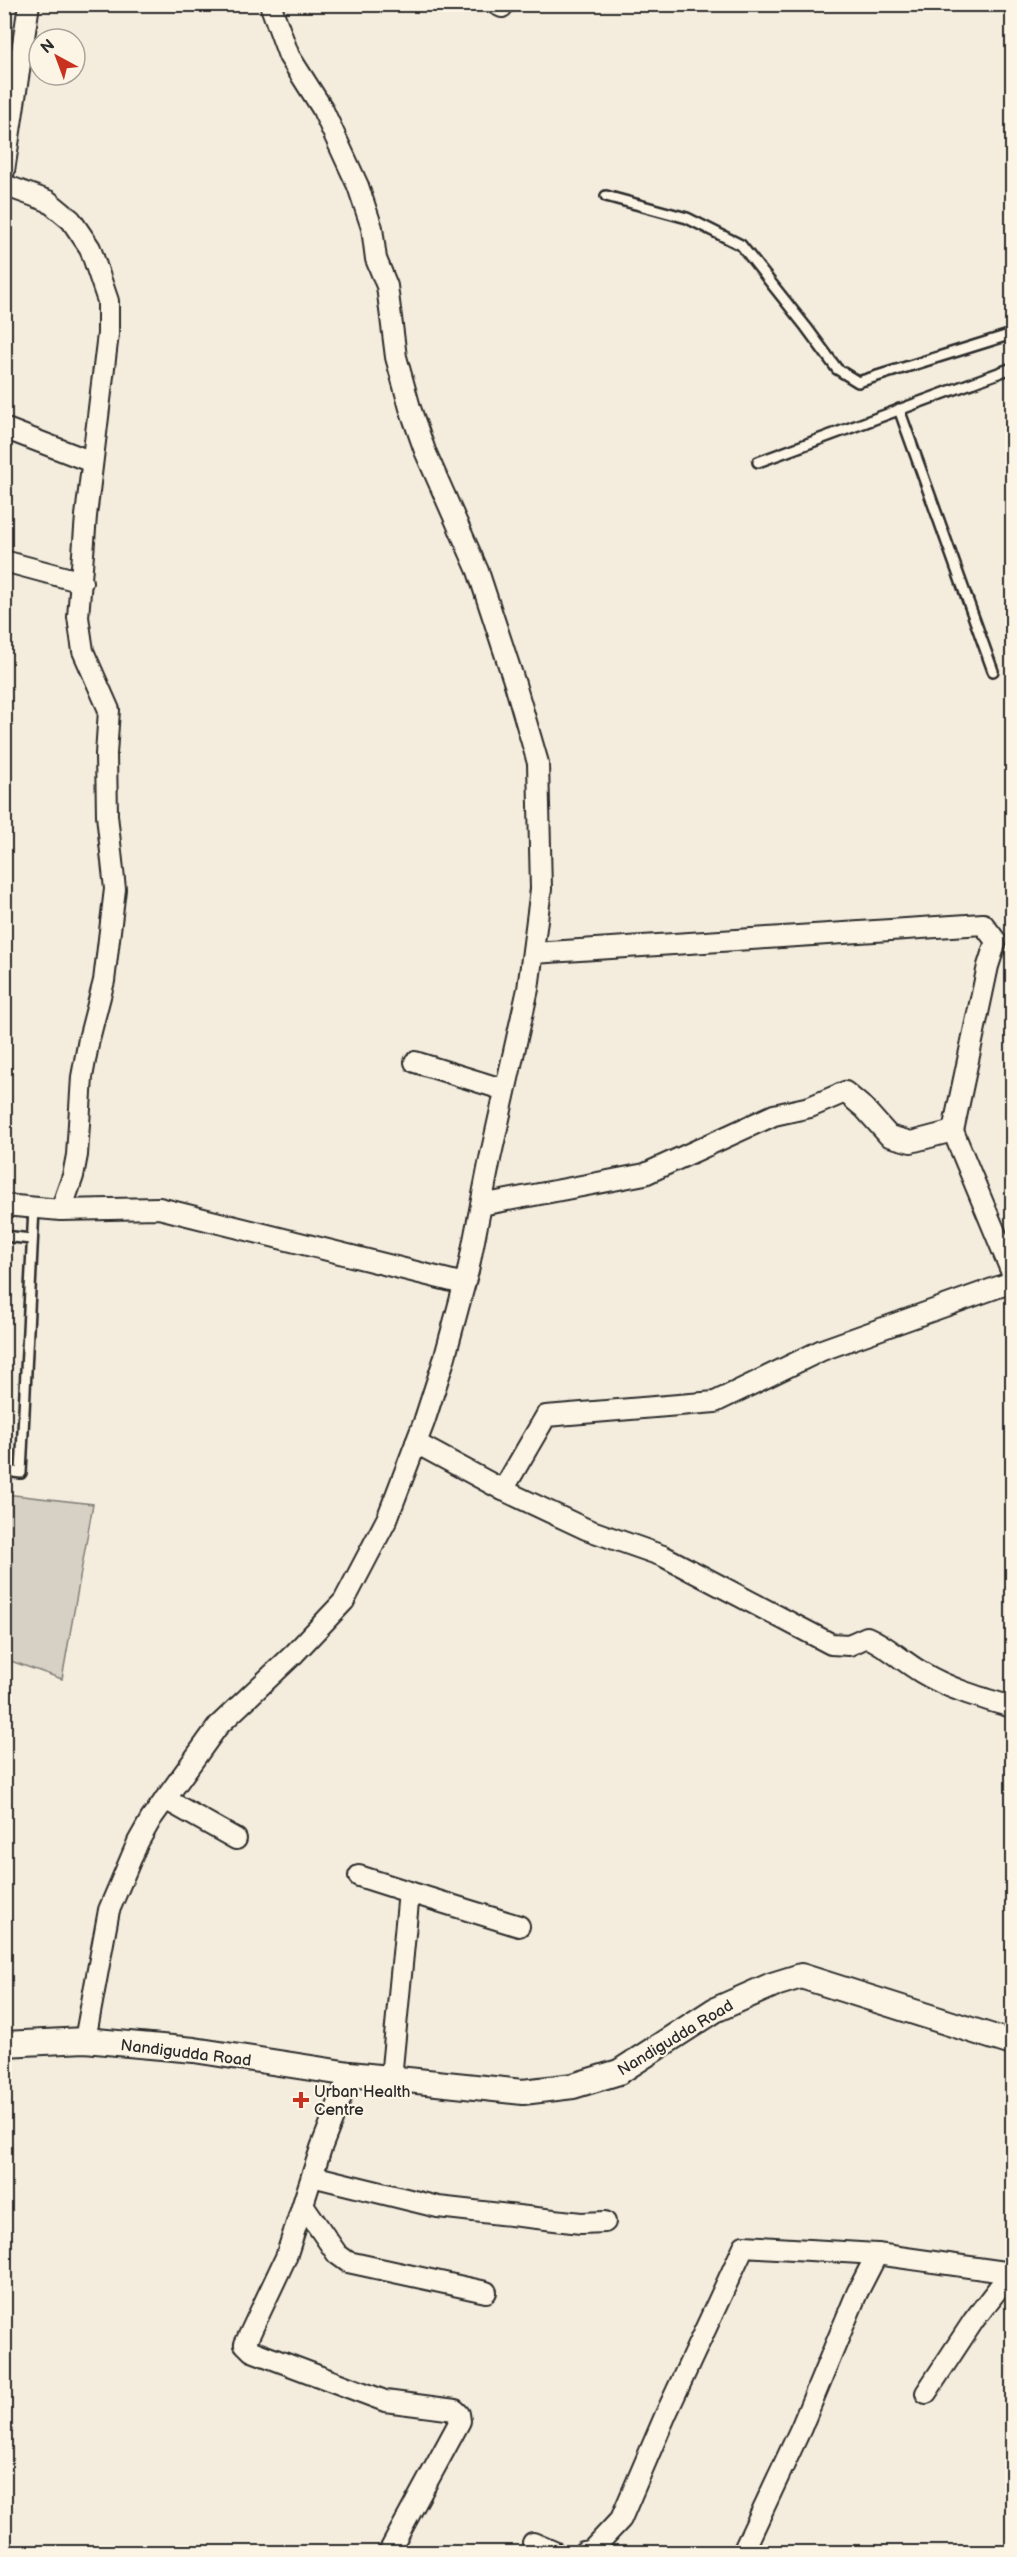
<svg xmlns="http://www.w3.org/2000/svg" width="1017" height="2557" font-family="'Balsamiq Sans',sans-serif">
  <rect width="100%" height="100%" fill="#f4edde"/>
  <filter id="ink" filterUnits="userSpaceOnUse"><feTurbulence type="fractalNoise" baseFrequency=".0167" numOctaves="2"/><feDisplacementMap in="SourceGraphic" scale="12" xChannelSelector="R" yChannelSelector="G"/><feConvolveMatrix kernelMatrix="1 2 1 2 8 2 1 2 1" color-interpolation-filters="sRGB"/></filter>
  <g filter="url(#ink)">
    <!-- green -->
    <polygon fill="#d6d1c4" stroke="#807e78" stroke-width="1.5" points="5,1494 93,1504 62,1679 5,1659"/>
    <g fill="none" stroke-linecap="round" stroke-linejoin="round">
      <!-- service casing -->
      <g stroke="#2b2b2b" stroke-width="14">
        <g id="service">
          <polyline points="606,196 687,218 741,245 806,327 837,369 858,382 1012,334"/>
          <polyline points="899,409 993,671"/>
          <polyline points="758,462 1012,368"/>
          <polyline points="4,1236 31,1239"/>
          <polyline points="4,1471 21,1473 34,1208"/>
        </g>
      </g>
      <!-- minor casing -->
      <g stroke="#2b2b2b" stroke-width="24">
        <g id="minor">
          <polyline points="496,4 502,7"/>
          <polyline points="4,171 29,4"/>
          <polyline points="4,185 48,201 71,220 90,248 108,301 108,334 86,516 78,617 83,651 109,710 106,754 107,815 115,889 104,981 89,1039 82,1077 77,1155 73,1176 61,1210"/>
          <polyline points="4,428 92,462"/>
          <polyline points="4,561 82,582"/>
          <polyline points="533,953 983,924 996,941 988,966 953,1131 1012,1273"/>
          <polyline points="415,1062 505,1090"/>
          <polyline points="4,1205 61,1210 159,1208 464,1284"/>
          <polyline points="481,1205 645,1174 774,1115 810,1107 845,1092 864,1108 889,1136 911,1142 953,1131"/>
          <path d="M416,1443L503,1490L586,1529L663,1556L831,1644L849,1645L867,1637C888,1646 902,1661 921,1672C949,1689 981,1698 1012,1707"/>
          <polyline points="503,1490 546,1416 715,1402 822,1350 1012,1282"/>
          <polyline points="165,1799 236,1839"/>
          <polyline points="359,1876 409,1892"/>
          <polyline points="85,2040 109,1910 138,1842 151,1819 218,1726 294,1654 344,1601 387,1519 424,1422 444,1360 468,1271 490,1159 528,989 541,889 538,763 515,684 478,571 425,451 410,408 396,357 387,286 376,259 372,228 358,186 322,108 289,56 270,4"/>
          <polyline points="350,2074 321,2148 286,2257 245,2344 252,2351 385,2401 455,2410 459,2414 460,2421 389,2552"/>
          <polyline points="391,2078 409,1892 519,1926"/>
          <polyline points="312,2176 438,2207 581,2223 605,2222"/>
          <polyline points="304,2206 337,2254 348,2262 486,2292"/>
          <polyline points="926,2393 974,2320 1011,2272"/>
          <polyline points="533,2543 554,2552"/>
          <polyline points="584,2552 591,2551 621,2519 666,2414 744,2246 877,2254 1012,2273"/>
          <polyline points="743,2552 801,2428 857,2293 877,2254"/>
        </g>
      </g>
      <!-- tertiary casing -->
      <g stroke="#2b2b2b" stroke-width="28">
        <polyline id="tertiary" points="4,2044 85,2040 194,2050 350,2074 523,2092 573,2086 619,2072 715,2010 772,1985 801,1976 1012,2043"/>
      </g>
      <!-- service -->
      <use href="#service" stroke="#fcf5e5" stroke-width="9"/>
      <!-- minor -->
      <use href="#minor" stroke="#fcf5e5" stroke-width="20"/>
      <!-- tertiary -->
      <use href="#tertiary" stroke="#fcf5e5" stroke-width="24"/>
    </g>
  </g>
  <!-- markers -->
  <path fill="#c8321e" stroke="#fcf5e5" stroke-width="2" d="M298 2091h6v6h6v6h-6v6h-6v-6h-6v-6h6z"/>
  <g text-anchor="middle" stroke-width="4.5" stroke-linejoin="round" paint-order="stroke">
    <!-- street labels -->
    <g font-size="16" fill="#2b2b2b" stroke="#fcf5e5">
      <text transform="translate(675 2037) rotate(-31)" y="6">Nandigudda Road</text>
      <text transform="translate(186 2052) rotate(7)" y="6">Nandigudda Road</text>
    </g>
    <!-- poi labels -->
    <g font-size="16" fill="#2b2b2b" stroke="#fcf5e5" text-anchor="start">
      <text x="314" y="2097">Urban Health<tspan x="314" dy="18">Centre</tspan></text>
    </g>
  </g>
  <!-- margin -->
  <rect width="1017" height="2557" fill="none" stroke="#fcf5e5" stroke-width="24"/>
  <rect x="12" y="12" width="993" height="2533" fill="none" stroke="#2b2b2b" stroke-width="2" filter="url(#ink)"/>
  <!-- north arrow -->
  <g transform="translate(57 57) rotate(319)"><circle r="28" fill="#fcf5e5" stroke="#a8a49b" stroke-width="1.5"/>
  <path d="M0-4.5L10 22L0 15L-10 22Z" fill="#c8321e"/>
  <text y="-9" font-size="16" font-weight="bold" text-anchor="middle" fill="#2b2b2b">N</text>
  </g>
</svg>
